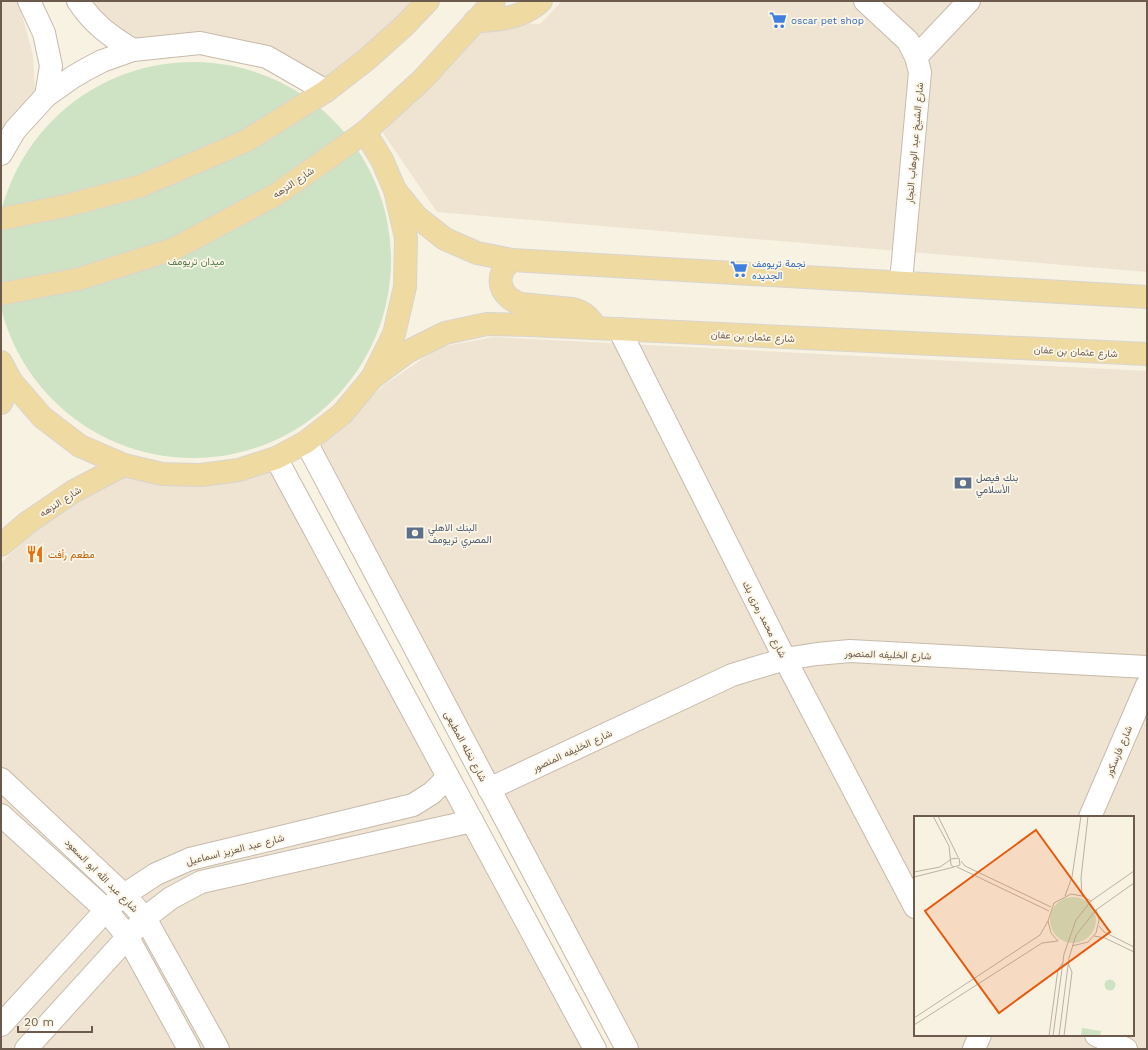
<svg xmlns="http://www.w3.org/2000/svg" width="1148" height="1050" font-family="'Work Sans',Vazirmatn,sans-serif">
  <rect width="100%" height="100%" fill="#f8f2e2"/>
  <!-- residential -->
  <g fill="#efe4d2" fill-rule="evenodd">
    <polygon points="1,1 17,1 19,4 33,55 35,93 1,149"/>
    <polygon points="85,1 419,1 324,86 270,54 137,46"/>
    <polygon points="562,1 1147,1 1147,272 437,212 383,133 475,21 540,24"/>
    <path d="M494,337L1147,371V1049H638L319,446L384,385L440,347ZM915,817H1133V1035H915Z"/>
    <polygon points="273,466 589,1049 1,1049 1,563 48,518 126,473"/>
  </g>
  <!-- green -->
  <circle fill="#cde3c3" cx="193" cy="260" r="198"/>
  <g fill="none" stroke-linecap="round" stroke-linejoin="round">
    <!-- minor casing -->
    <g stroke="#c7baab" stroke-width="24">
      <g id="minor">
        <polyline points="29,1 44,33 51,66 46,96"/>
        <path d="M78,1C93,24 110,36 133,50"/>
        <polyline points="865,1 908,41 916,57 920,72 901,282"/>
        <polyline points="916,57 969,1"/>
        <polyline points="1,154 15,130 46,96 73,77 85,70 102,61 133,50 200,43 267,57 326,91"/>
        <polyline points="619,329 785,659 915,907"/>
        <polyline points="306,442 627,1049"/>
        <polyline points="276,458 595,1049"/>
        <polyline points="1,779 124,895 145,918 218,1049"/>
        <polyline points="489,789 732,675 785,659 817,654 850,651 1147,667"/>
        <polyline points="1,815 106,910 127,936 189,1049"/>
        <polyline points="1090,817 1147,685"/>
        <polyline points="1,1025 106,910 124,895 156,874 190,859 413,805 432,793 448,777"/>
        <polyline points="1096,1035 1126,1049"/>
        <polyline points="26,1049 145,918 171,898 201,882 472,821"/>
        <polyline points="974,1049 980,1035"/>
      </g>
    </g>
    <!-- major casing -->
    <g stroke="#d9d4d0" stroke-width="24">
      <g id="major">
        <path d="M475,21C498,21 524,18 541,1"/>
        <polyline points="395,190 417,217 445,239 477,253 512,260 1147,297"/>
        <polyline points="1,219 65,206 141,186 246,141 326,91 366,60 404,26 428,1"/>
        <path d="M512,260C493,275 499,297 521,304L572,309C584,312 590,317 596,328"/>
        <polyline points="1,294 79,279 174,249 277,194 365,132 423,79 494,1"/>
        <polyline points="1,362 11,381 42,417 80,446 124,465 162,474 201,475 239,470 276,458 306,442 342,414 372,378 394,334 405,287 406,238 395,190 382,160 365,132"/>
        <polyline points="372,378 407,352 445,333 487,324 529,325 1147,354"/>
        <polyline points="1,403 11,381"/>
        <polyline points="1,545 27,523 74,491 124,465"/>
      </g>
    </g>
    <!-- minor -->
    <use href="#minor" stroke="#fff" stroke-width="22"/>
    <!-- major -->
    <use href="#major" stroke="#efdba2" stroke-width="22"/>
  </g>
  <!-- icons -->
  <defs>
    <g id="supermarket-bare" transform="scale(1.38)"><path d="M-6-5.5h2.5l.6 2H6L4.5 2H-2.5L-4.4-4H-6ZM-1.5 3.2a1.3 1.3 0 1 0 .1 0ZM3 3.2a1.3 1.3 0 1 0 .1 0Z" fill="#3f7fe0" stroke="#fcf6e7" stroke-width="2.5" paint-order="stroke"/></g>
    <g id="bank-bare" transform="scale(1.38)"><path d="M-6-4H6V4H-6ZM0-2.3a2.3 2.3 0 1 0 0 4.6a2.3 2.3 0 1 0 0-4.6Z" fill="#5c6f8a" stroke="#fcf6e7" stroke-width="2.5" paint-order="stroke"/></g>
    <g id="restaurant-bare" transform="scale(1.38)"><path d="M-5-6h1v4h1v-4h1v4h1v-4h1v5L-1.5 .5V6h-2V.5L-5-1ZM5-6V6H3V1.5H1.5Q1.5-4 5-6Z" fill="#e8710a" stroke="#fcf6e7" stroke-width="2.5" paint-order="stroke"/></g>
  </defs>
  <g fill-rule="evenodd">
    <use href="#supermarket-bare" x="778" y="20"/>
    <use href="#supermarket-bare" x="739" y="269"/>
    <use href="#bank-bare" x="963" y="483"/>
    <use href="#bank-bare" x="415" y="533"/>
    <use href="#restaurant-bare" x="35" y="554"/>
  </g>
  <g text-anchor="middle" stroke-width="3.5" stroke-linejoin="round" paint-order="stroke">
    <!-- shop labels -->
    <g font-size="10" fill="#366cbe" stroke="#fcf6e7" text-anchor="start">
      <text x="791" y="24">oscar pet shop</text>
      <text x="752" y="267">نجمة تريومف<tspan x="752" dy="12">الجديده</tspan></text>
    </g>
    <!-- street labels -->
    <g font-size="10" fill="#6c5b4c" stroke="#fcf6e7">
      <text transform="translate(914 143) rotate(-85)" y="4">شارع الشيخ عبد الوهاب النجار</text>
      <text transform="translate(293 182) rotate(-34)" y="4">شارع النزهه</text>
      <text transform="translate(753 336) rotate(3)" y="4">شارع عثمان بن عفان</text>
      <text transform="translate(1076 351) rotate(3)" y="4">شارع عثمان بن عفان</text>
      <text transform="translate(60 501) rotate(-33)" y="4">شارع النزهه</text>
      <text transform="translate(765 619) rotate(63)" y="4">شارع محمد رمزى بك</text>
      <text transform="translate(888 654) rotate(2)" y="4">شارع الخليفه المنصور</text>
      <text transform="translate(466 746) rotate(62)" y="4">شارع نخله المطيعى</text>
      <text transform="translate(572 750) rotate(-25)" y="4">شارع الخليفه المنصور</text>
      <text transform="translate(1118 751) rotate(-67)" y="4">شارع فارسكور</text>
      <text transform="translate(235 849) rotate(-14)" y="4">شارع عبد العزيز اسماعيل</text>
      <text transform="translate(102 875) rotate(45)" y="4">شارع عبد الله ابو السعود</text>
    </g>
    <!-- park labels -->
    <g font-size="10" fill="#557b4c" stroke="#fcf6e7">
      <text x="196" y="265">ميدان تريومف</text>
    </g>
    <!-- service labels -->
    <g font-size="10" fill="#4e5e75" stroke="#fcf6e7" text-anchor="start">
      <text x="976" y="481">بنك فيصل<tspan x="976" dy="12">الأسلامي</tspan></text>
      <text x="428" y="531">البنك الاهلي<tspan x="428" dy="12">المصري تريومف</tspan></text>
    </g>
    <!-- food labels -->
    <g font-size="10" fill="#c56008" stroke="#fcf6e7" text-anchor="start">
      <text x="48" y="558">مطعم رأفت</text>
    </g>
  </g>
  <!-- overview -->
  <g transform="translate(914 816)">
    <rect width="220" height="220" fill="#f8f2e2"/>
    <path d="M136 104a23 23 0 1 1 46 0a23 23 0 1 1-46 0ZM190.5 169a5.5 5.5 0 1 1 11 0a5.5 5.5 0 1 1-11 0ZM168,212L187,215L186,220H167Z" fill="#cde3c3"/>
    <path fill="none" stroke="#bcb1a2" stroke-width="1" d="M19,0L35,30L37,49L40,51L46,49L45,42L37,43M24,0L44,41M47,45L51,50L137,91M43,51L135,95M0,56L26,51L36,44M0,61L40,51M151,80L158,61L167,0M168,80L167,62L174,0M185,110L190,116L220,131M180,120L191,122L220,136M144,125L137,117L134,105L140,87L157,78L168,80L177,85M158,130L174,126L182,117L185,104L182,93M0,202L126,119L134,105M0,209L128,127L144,125M135,220L144,153L149,147M139,220L150,138L162,104L177,85L220,55M145,220L155,142L162,119L182,94L220,67M150,220L158,156L154,147"/>
    <path fill="#e8590c" fill-opacity="0.15" stroke="#e8590c" stroke-width="2" d="M122,14L196,116L85,197L11,95Z"/>
    <rect width="220" height="220" fill="none" stroke="#6c5b4c" stroke-width="2"/>
  </g>
  <!-- border -->
  <rect width="1148" height="1050" fill="none" stroke="#6c5b4c" stroke-width="4"/>
  <!-- scale -->
  <path d="M18 1026v6h74v-6" fill="none" stroke="#6c5b4c" stroke-width="2"/>
  <text x="24" y="1026" font-size="12" fill="#6c5b4c" stroke="#fcf6e7" stroke-width="3" paint-order="stroke">20 m</text>
</svg>
